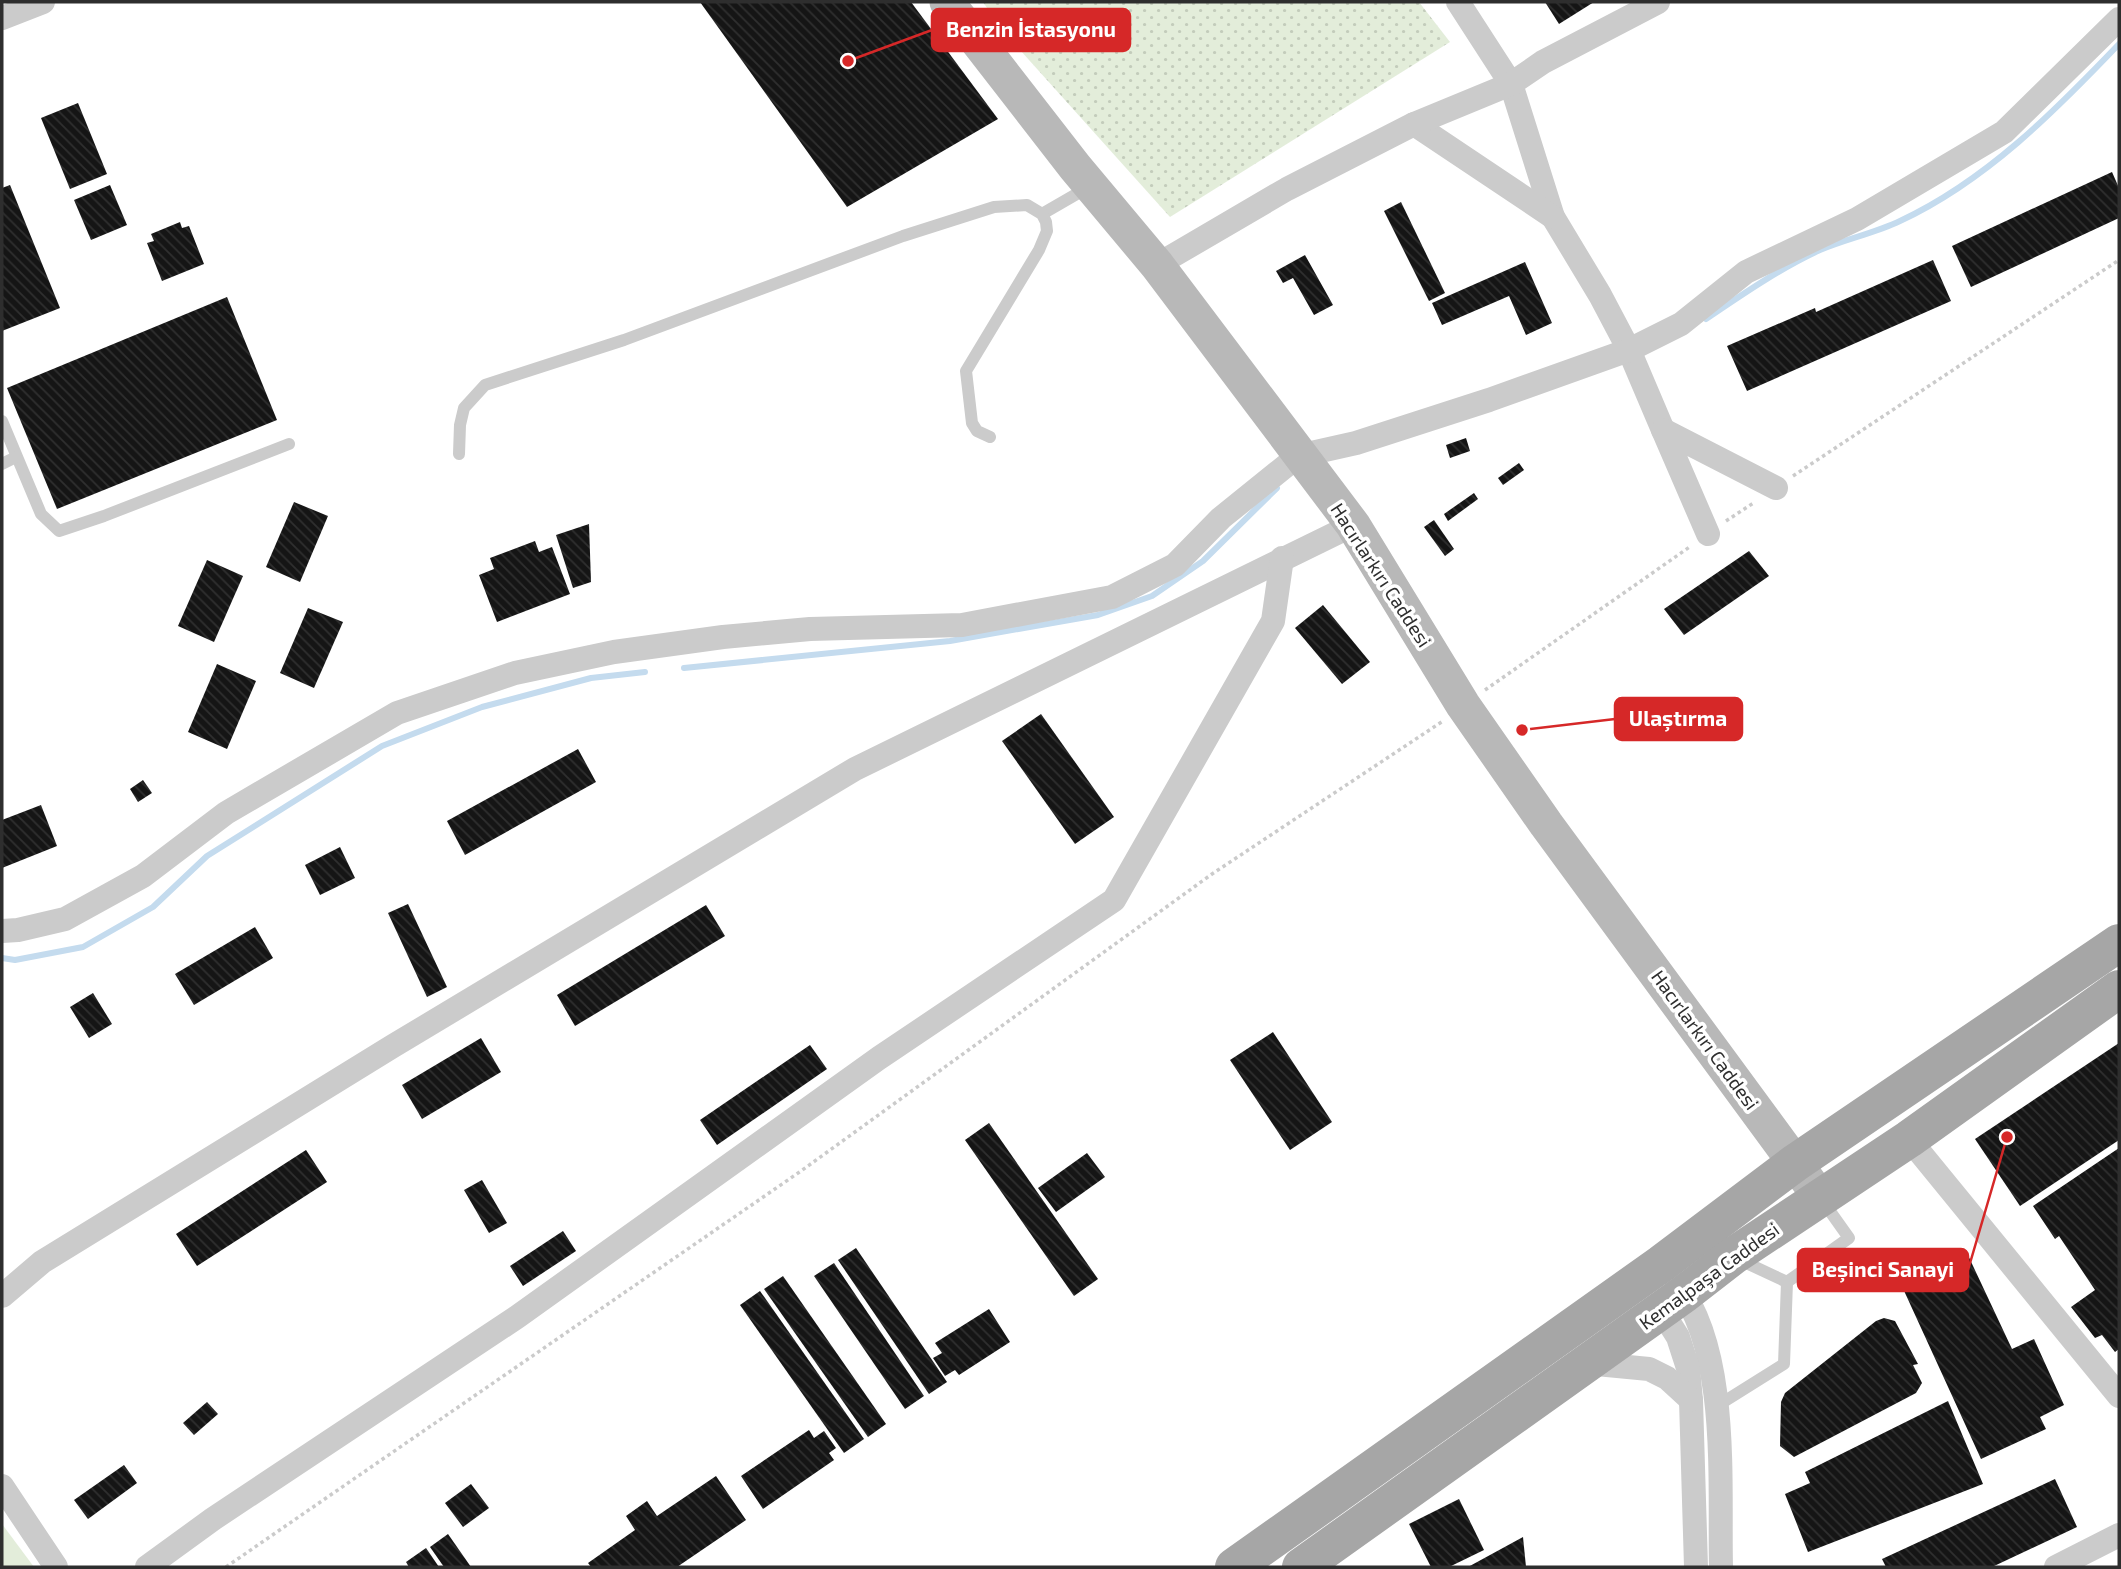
<svg xmlns="http://www.w3.org/2000/svg" width="2121" height="1569" font-family="'Exo 2',sans-serif">
  <defs>
    <pattern id="grass-dots" width="8" height="8" patternUnits="userSpaceOnUse" patternTransform="scale(1.75)"><rect width="8" height="8" fill="#e3edda"/><path d="M2 2h.1M6 6h.1" fill="none" stroke="#c3ccbb" stroke-width="1.8" stroke-linecap="round"/></pattern>
    <pattern id="building-back-hatch" width="6" height="6" patternUnits="userSpaceOnUse" patternTransform="scale(1.75)"><rect width="6" height="6" fill="#151515"/><path d="M-1 5l2 2M0 0l6 6M5-1l2 2" fill="none" stroke="#2f2f2f"/></pattern>
  </defs>
  <rect width="100%" height="100%" fill="#fff"/>
  <!-- grass -->
  <polygon fill="url(#grass-dots)" points="983,2 1419,2 1450,42 1170,217 1002,30"/>
  <!-- park -->
  <polygon fill="#e3edda" points="2,1524 34,1567 2,1567"/>
  <g fill="none" stroke-linecap="round" stroke-linejoin="round">
    <!-- stream -->
    <g stroke="#c4dbee" stroke-width="6">
      <path d="M1706,319C1743,294 1779,269 1820,250C1846,239 1875,233 1900,221C1986,181 2055,111 2119,44"/>
      <polyline points="684,668 950,641 1098,615 1152,596 1203,561 1277,488"/>
      <polyline points="2,958 15,960 83,947 153,907 207,856 382,746 482,707 591,678 645,672"/>
    </g>
  </g>
  <!-- building -->
  <g fill="url(#building-back-hatch)">
    <polygon points="700,2 911,2 998,119 847,207"/>
    <polygon points="1545,2 1594,2 1559,24"/>
    <polygon points="78,103 107,174 70,189 41,118"/>
    <polygon points="2112,172 2119,188 2119,218 1971,287 1952,246"/>
    <polygon points="10,185 60,308 2,331 2,188"/>
    <polygon points="110,185 127,225 91,240 74,200"/>
    <polygon points="1401,202 1445,293 1429,301 1384,211"/>
    <polygon points="180,222 182,228 189,226 204,264 162,281 147,243 154,241 151,234"/>
    <polygon points="1305,255 1333,305 1314,315 1293,278 1283,283 1276,271"/>
    <polygon points="1933,260 1951,301 1747,391 1727,346 1815,308 1816,312"/>
    <polygon points="1525,262 1552,323 1526,335 1509,296 1442,325 1432,303"/>
    <polygon points="227,297 277,420 57,509 7,388"/>
    <polygon points="1466,438 1470,451 1450,458 1446,445"/>
    <polygon points="1519,463 1524,470 1503,485 1498,478"/>
    <polygon points="1474,493 1478,499 1448,521 1444,514"/>
    <polygon points="294,502 328,516 300,582 266,567"/>
    <polygon points="1434,520 1454,549 1445,556 1424,527"/>
    <polygon points="589,524 591,582 573,588 556,535"/>
    <polygon points="535,541 539,552 552,547 570,594 497,622 479,575 494,569 490,558"/>
    <polygon points="1749,551 1769,576 1684,635 1664,609"/>
    <polygon points="207,560 243,576 214,642 178,626"/>
    <polygon points="1323,605 1370,662 1342,684 1295,628"/>
    <polygon points="308,608 343,622 314,688 280,673"/>
    <polygon points="217,664 256,681 227,749 188,732"/>
    <polygon points="1041,714 1114,817 1075,844 1002,741"/>
    <polygon points="578,749 596,782 465,855 447,821"/>
    <polygon points="143,780 152,793 138,802 130,789"/>
    <polygon points="41,805 57,846 2,868 2,820"/>
    <polygon points="340,847 355,878 320,895 305,865"/>
    <polygon points="408,904 447,987 427,997 388,913"/>
    <polygon points="706,905 725,936 575,1026 557,995"/>
    <polygon points="255,927 273,958 194,1005 175,974"/>
    <polygon points="93,993 112,1024 89,1038 70,1007"/>
    <polygon points="1273,1032 1332,1122 1290,1150 1230,1060"/>
    <polygon points="481,1038 501,1072 422,1119 402,1085"/>
    <polygon points="2119,1043 2119,1140 2020,1206 1975,1139"/>
    <polygon points="810,1045 827,1069 717,1145 700,1120"/>
    <polygon points="989,1123 1098,1279 1074,1296 965,1140"/>
    <polygon points="2119,1148 2119,1349 2115,1352 2102,1335 2095,1338 2071,1307 2095,1290 2059,1236 2055,1239 2033,1206"/>
    <polygon points="306,1150 327,1182 197,1266 176,1234"/>
    <polygon points="1087,1153 1105,1177 1056,1212 1038,1188"/>
    <polygon points="482,1180 507,1223 489,1233 464,1190"/>
    <polygon points="563,1231 576,1251 523,1286 510,1266"/>
    <polygon points="856,1248 947,1382 929,1394 838,1260"/>
    <polygon points="1966,1251 2012,1349 2034,1339 2064,1405 2040,1417 2046,1429 1981,1459 1900,1282"/>
    <polygon points="834,1263 924,1396 905,1409 814,1276"/>
    <polygon points="783,1276 886,1424 868,1437 764,1289"/>
    <polygon points="760,1291 864,1439 844,1453 740,1305"/>
    <polygon points="989,1309 1010,1342 959,1375 955,1370 945,1376 933,1358 942,1353 935,1343"/>
    <polygon points="1884,1318 1895,1321 1918,1364 1913,1365 1922,1383 1916,1393 1794,1457 1780,1446 1781,1402 1785,1393 1876,1321"/>
    <polygon points="1948,1401 1983,1484 1808,1552 1785,1494 1810,1483 1805,1472"/>
    <polygon points="207,1402 218,1414 194,1435 183,1423"/>
    <polygon points="809,1430 814,1438 824,1431 836,1448 829,1453 834,1460 763,1509 741,1476"/>
    <polygon points="124,1465 137,1483 88,1519 74,1500"/>
    <polygon points="716,1476 746,1520 677,1567 591,1567 588,1563 635,1530 626,1516 647,1501 657,1516"/>
    <polygon points="2055,1479 2077,1527 1992,1567 1886,1567 1882,1559"/>
    <polygon points="471,1484 489,1508 463,1527 445,1503"/>
    <polygon points="1459,1499 1484,1550 1449,1567 1431,1567 1409,1524"/>
    <polygon points="448,1534 471,1567 444,1567 430,1547"/>
    <polygon points="1523,1537 1526,1567 1468,1567"/>
    <polygon points="426,1548 439,1567 409,1567 406,1562"/>
  </g>
  <g fill="none" stroke-linecap="round" stroke-linejoin="round">
    <!-- path -->
    <g stroke="#cbcbcb" stroke-width="3.5" stroke-dasharray="3.5 3.5" stroke-linecap="butt">
      <polyline points="1793,476 2119,260"/>
      <polyline points="1726,521 1755,502"/>
      <polyline points="1485,690 1691,546"/>
      <polyline points="226,1567 801,1171 1212,874 1443,721"/>
    </g>
    <!-- lane -->
    <g stroke="#cbcbcb" stroke-width="12">
      <polyline points="1042,214 1087,188"/>
      <polyline points="2,421 41,514 59,531 104,516 289,444"/>
      <polyline points="459,454 460,425 464,408 485,385 624,340 903,236 994,207 1027,205 1042,214 1046,222 1047,231 1039,250 966,371 972,423 977,431 990,437"/>
      <polyline points="2,464 16,457"/>
      <polyline points="1740,1260 1787,1282"/>
      <polyline points="1787,1282 1849,1238 1822,1200"/>
      <polyline points="1717,1406 1784,1364 1787,1282"/>
    </g>
    <!-- street -->
    <g stroke="#cbcbcb" stroke-width="24">
      <polyline points="1458,2 1511,84 1553,217 1600,295 1629,350 1663,430"/>
      <polyline points="2,18 43,2"/>
      <polyline points="1414,124 1553,217"/>
      <polyline points="1157,265 1287,189 1414,124 1511,84 1543,62 1658,2"/>
      <polyline points="1708,534 1663,430 1776,488"/>
      <polyline points="2,931 18,930 65,919 143,876 226,813 397,713 515,673 614,652 723,637 810,629 962,625 1112,597 1175,565 1221,518 1298,456 1356,443 1489,400 1629,350 1681,324 1746,272 1857,219 2004,132 2119,19"/>
      <polyline points="1909,1139 2119,1396"/>
      <path d="M1677,1284C1730,1352 1719,1485 1721,1567"/>
      <polyline points="2,1296 42,1262 393,1046 855,769 1353,525"/>
      <polyline points="1661,1310 1678,1337 1688,1368 1691,1400 1696,1567"/>
      <polyline points="1586,1363 1649,1369 1667,1378 1691,1400"/>
      <polyline points="2,1486 56,1567"/>
      <polyline points="147,1567 213,1519 517,1317 879,1058 1114,900 1273,621 1282,558"/>
      <polyline points="2056,1567 2119,1535"/>
    </g>
    <!-- secondary -->
    <polyline stroke="#b8b8b8" stroke-width="35" points="947,2 1075,167 1157,265 1353,525 1463,705 1546,824 1820,1197"/>
    <!-- primary -->
    <g stroke="#a6a6a6" stroke-width="38">
      <polyline points="1234,1567 1661,1264 1795,1163 2119,943"/>
      <polyline points="1301,1567 1684,1294 1733,1256 1909,1139 2119,989"/>
    </g>
  </g>
  <g text-anchor="middle" stroke-width="7" stroke-linejoin="round" paint-order="stroke">
    <!-- street labels -->
    <g font-size="19" fill="#2e2e2e" stroke="#fff">
      <text transform="translate(1381 575) rotate(57)" y="7">Hacırlarkırı Caddesi</text>
      <text transform="translate(1705 1040) rotate(54)" y="7">Hacırlarkırı Caddesi</text>
      <text transform="translate(1709 1276) rotate(-36)" y="7">Kemalpaşa Caddesi</text>
    </g>
  </g>
  <!-- callouts -->
  <path fill="none" stroke="#d62828" stroke-width="2.5" d="M848 61L932 30M1522 730L1615 719M2007 1137L1968 1270"/>
  <g fill="#d62828" stroke="#fff" stroke-width="2.5">
    <circle cx="848" cy="61" r="7"/>
    <circle cx="1522" cy="730" r="7"/>
    <circle cx="2007" cy="1137" r="7"/>
  </g>
  <g fill="#d62828" stroke="#d62828" stroke-width="2.5">
    <rect x="932" y="9" width="198" height="42" rx="7"/>
    <rect x="1615" y="698" width="127" height="42" rx="7"/>
    <rect x="1798" y="1249" width="170" height="42" rx="7"/>
  </g>
  <g font-size="21" text-anchor="middle" font-weight="bold" fill="#fff">
    <text x="1031" y="37">Benzin İstasyonu</text>
    <text x="1678" y="726">Ulaştırma</text>
    <text x="1883" y="1277">Beşinci Sanayi</text>
  </g>
  <!-- border -->
  <rect width="2121" height="1569" fill="none" stroke="#2e2e2e" stroke-width="7"/>
</svg>
